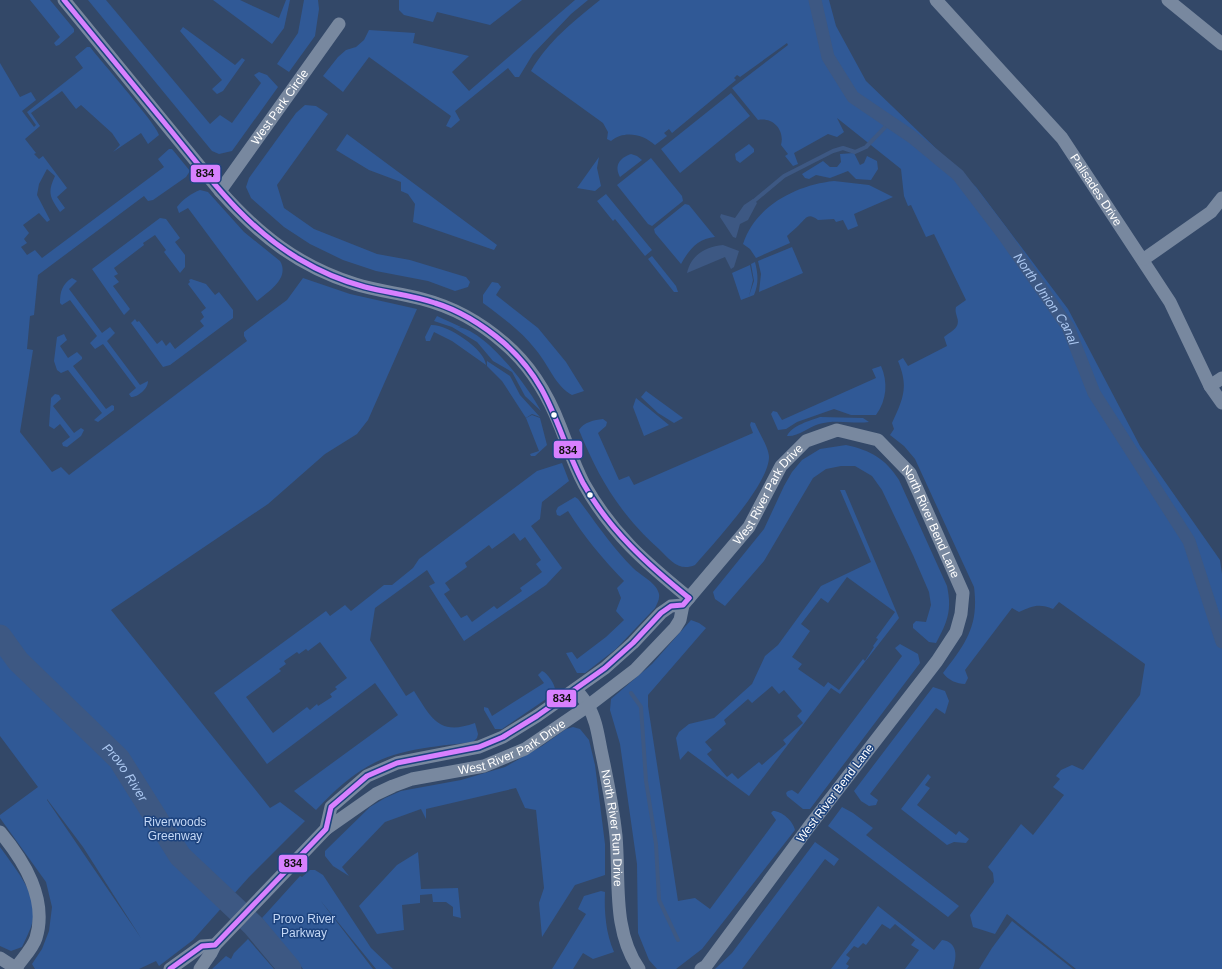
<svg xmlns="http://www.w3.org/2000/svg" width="1222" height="969" font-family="Arial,sans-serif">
  <rect width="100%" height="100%" fill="#334868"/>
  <!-- green -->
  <g fill="#305996" fill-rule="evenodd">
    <polygon points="30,0 50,0 74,29 74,32 59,45 56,46 54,43 60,37"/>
    <polygon points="88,0 106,0 210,124 220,115 232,123 261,83 254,75 259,72 267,75 278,87 232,151 219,154 212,151"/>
    <polygon points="213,0 240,0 279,18 286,0 290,0 284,28 272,44"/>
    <polygon points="304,0 318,0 319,9 315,36 289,72 277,64 298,33"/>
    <polygon points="399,0 522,0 490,25 437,12 433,22 404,15 399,10"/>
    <polygon points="575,0 588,0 571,14 533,54 519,77 515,77 508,68 455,111 460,120 451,128 446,126 451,116 369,57 343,92 323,76 338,57 346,50 356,47 364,40 369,30 415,33 413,43 469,56 452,72 469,91"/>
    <path d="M600,0H829L836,26L866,81L976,187L1068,309L1140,446L1220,560L1222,574V969H1076L1007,914L995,934L973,927L970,915L994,882L993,873L988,867L1021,824L1033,835L1064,795L1053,787L1060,779L1056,776L1061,770L1072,765L1083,770L1140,695L1145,664L1059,602L1053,609C1039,603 1032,606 1019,612L1012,608L965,670L968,678L965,684C957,684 948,680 943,673C966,643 979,626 974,587L915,459L904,446L890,435L894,429L892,423C903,399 909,387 898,361L903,358L908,366L947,346L944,337C951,331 961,328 957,317C956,313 955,311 956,307L966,300L934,234L926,237L911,205L908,206L904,196L901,169L837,118L844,132L837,137L828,134L794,153L798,164L793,166L785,156L788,154L781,145C785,130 773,117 758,120L732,88L788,45L787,43L740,77L737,75L734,78L736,80L672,133L669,129L664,133L667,136L655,145C643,134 624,130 611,141L607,139L608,132L603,123L531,71C549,40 573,22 600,0Z"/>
    <polygon points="183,27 235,65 242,58 245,60 223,91 217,94 212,89 222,80 180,31"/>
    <path d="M87,47H90C100,60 158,126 159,135L148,144L141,133L113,152L120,145L112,133L81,105L76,109L62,91L31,113L40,126L25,139L36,153L34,154L39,159L43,156L67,188L57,197L65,208L60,212C50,197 47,193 55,176L47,169L39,184L37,195L50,220L47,222L39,213L23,225L29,233L24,239L27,243L21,247L27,255L35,250L42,258L164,167L158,159L169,149H172L190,171L186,177L153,200L148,201L144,196L38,275L34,315L30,316L27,349L33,350L20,432L52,472L61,467L69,475L247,341L244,336V332L287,300L303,278L350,294L417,309L368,420L357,434L325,454L268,504L111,610L270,808L280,802L305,821L249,877L193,940L159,966L156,961L139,969H35L32,964L42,949L49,931L52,907L46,882L0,818V815L38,787L0,736V63L20,97L31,92L36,100L22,111L34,127L36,125L27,112L83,68L75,57ZM47,799L83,847L141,938L47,800Z"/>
    <polygon points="731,93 750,116 680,173 661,149"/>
    <polygon points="305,105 316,106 328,114 277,185 284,208 314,229 377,254 410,260 466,277 470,282 468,287 455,291 428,281 376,271 343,260 310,244 284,227 251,198 246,187 249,178 296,113"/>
    <polygon points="347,134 497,245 494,250 413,222 415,204 408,194 401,191 401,182 369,170 336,150"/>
    <polygon points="749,144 754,149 754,152 740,163 736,160 735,154"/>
    <polygon points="854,153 860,165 864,163 867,156 877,161 878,169 871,180 856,179 848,171 830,178 816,175 809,179 805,178 802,174 823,161 830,167 837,167 841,162 840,154"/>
    <path d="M631,154L637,156L642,160L620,177C614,166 619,158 631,154Z"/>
    <polygon points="599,157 597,168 601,186 595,191 577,188"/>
    <polygon points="651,158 682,196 683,201 652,226 648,224 617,185"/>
    <path d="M834,181L869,185L893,197L854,214L858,226L848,230L843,220L836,222L834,219L818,220C808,212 806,218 799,225C796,228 791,232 787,236L790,243L756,258L750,249L743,244C756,205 797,185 834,181Z"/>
    <path d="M200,190L208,192L244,232L280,261C290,278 269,291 257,301L188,208L179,213L177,207C182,200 192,193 200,190Z"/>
    <polygon points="606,194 652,250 645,256 615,219 613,221 597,201"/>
    <path d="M685,204L689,205L715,237C698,238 688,251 681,264L655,233L654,229Z"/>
    <polygon points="160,218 166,219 180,238 175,242 185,255 185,267 180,273 164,252 166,250 155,235 143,243 144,245 114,268 118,274 114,276 119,282 113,286 130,309 124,315 92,269"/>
    <polygon points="792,247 803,273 759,292 761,274 758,261"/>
    <polygon points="652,256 676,286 678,292 674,292 648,259"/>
    <path d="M755,262C758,274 759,283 754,295L741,300L732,273L750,265L753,280L749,296L754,281L751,264Z"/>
    <path d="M72,278L77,281L69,289L102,333L110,327L115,333L107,341L140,385L148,381C148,389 138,397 131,397L129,394L136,388L103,344L95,349L90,343L97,336L70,300L62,305L60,303C60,292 62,284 72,278Z"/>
    <polygon points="191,279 206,284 215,295 219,292 233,310 233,318 170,365 163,367 131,323 135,319 137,322 139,321 157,344 162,340 166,346 170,342 175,349 204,326 200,321 204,317 201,312 206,308 188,284 190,282 189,280"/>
    <path d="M492,282L498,283L501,287L496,295L538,328L566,362L584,391L572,395C556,387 548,364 536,350C521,331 502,317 483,303V295Z"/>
    <path d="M437,316L461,327H458C486,331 528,386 541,411L525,396L512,372L493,361L477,342L452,327L434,321Z"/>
    <path d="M431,325C447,324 485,349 486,365L452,341L461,339L452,341L434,332L430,341H426L425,337Z"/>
    <polygon points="64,334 67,340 60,346 68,358 77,352 82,357 82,359 73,366 106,409 112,405 114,406 114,410 98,422 94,420 102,413 68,370 61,373 57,370 54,361 57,337"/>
    <polygon points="487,361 510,376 520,395 540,417 532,414 526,418 502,381 487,366"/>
    <path d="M881,366C888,382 887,400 876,415H851L834,409L797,422L786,429L778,430L771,414L773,411L777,412L782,420L876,378L872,369Z"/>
    <polygon points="646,391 683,418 674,423 658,413 641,397"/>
    <polygon points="55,394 59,395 61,399 53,406 74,433 81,428 84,430 81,436 67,447 63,446 62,443 70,437 60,424 54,429 49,426 51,398"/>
    <polygon points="636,398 669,425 644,436 633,407"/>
    <polygon points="532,415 540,418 547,445 535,456 531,456 530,454 539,451 526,418"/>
    <path d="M820,417L863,418L869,422C852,424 836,419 819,424C809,427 798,437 787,436C792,425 810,421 820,417Z"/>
    <path d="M603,419L607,422L606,426L598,433L619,480L629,476L634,485L753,433L750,425L751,422L755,423C758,431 769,448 769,457C769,484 714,543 695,565C679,572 670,560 659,549C620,514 599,479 579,430C584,422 594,420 603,419Z"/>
    <path d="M846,445C870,450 886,459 899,480L947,586C952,610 948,621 936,643L929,642L913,628V624L916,621L926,622L931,605L929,592L913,555L882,490L872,476L855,466H841L826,469L813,478L764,561L725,606L715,599L713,592L764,529L784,486L792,472L802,460L820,449Z"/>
    <path d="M562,463L569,481L542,502L540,519L531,526L562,568L546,585L464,641L429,586L435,583L427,570L375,608L370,640L406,696L414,691C432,719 439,736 475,723L478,734L477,738L473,742C441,746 405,748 376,762C353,773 334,791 316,810L294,791L398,715L375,683L267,764L214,693L326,611L330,616L345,605L351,611L384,585H392L413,568L419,559L537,471ZM514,533L520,541L525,537L541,560L536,564L542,572L520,588L522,591L497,609L494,606L472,622L467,615L461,618L444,594L450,590L445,583L467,567L465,563L489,545L492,549ZM320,642L347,678L335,687L337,689L330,694L332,697L318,706L317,704L310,710L307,707L273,733L246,697L281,671L279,669L286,664L284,661L297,652L299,654L306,649L308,651Z"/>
    <path d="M840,490H845L899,618L840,694L831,688L749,796L688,751L680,760L676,738L679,732L689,724L714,718L752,684L765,656L778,645L821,586L871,562ZM847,577L895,612L876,638L878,639L873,646L874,647L865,661L863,659L839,690L828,682L824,687L798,669L802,664L792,657L810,631L801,624L821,598L828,603ZM772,686L779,694L784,690L802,711L797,716L803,723L783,740L786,744L762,765L759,762L738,779L732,773L727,777L707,754L712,750L705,742L726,724L724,720L748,699L752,703Z"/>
    <path d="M575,497L578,499C596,523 612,547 633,568C640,575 657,583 659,594C660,599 657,604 655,608L616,649L585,673H577L566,653L572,652L577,659L606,637L624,620L616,611L621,598L617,588L624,581C603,559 584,537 568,511L560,516L557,515L556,511L558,507Z"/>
    <path d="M691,620L699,623L706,628L648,695V706L678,901L695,898L710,909L776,820L771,813L773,811C782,811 793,821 795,830L702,949L676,969H657L649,960L638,933L637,864L620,744L610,710L611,699L652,664Z"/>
    <polygon points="900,644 918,654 920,663 810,809 803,809 787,796 786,793 788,791 792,790 798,794 902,656 895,648"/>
    <path d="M542,671C548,673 557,687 555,693L502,729H495L484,710V707L488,708L492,716L544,683L538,675Z"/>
    <polygon points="933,687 945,691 949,701 945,714 936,708 870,794 878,800 876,805 869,806 861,801 854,791"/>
    <polygon points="573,727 580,729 589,740 595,765 605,844 605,875 575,885 542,937 539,903 544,888 536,810 525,808 516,788 426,809 426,819 421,809 385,822 342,867 349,876 333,866 325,856 325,851 370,807 385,798 401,791 461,780 505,767 542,746 566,729"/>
    <polygon points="928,774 931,777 925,785 930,788 917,805 956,835 959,831 969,839 966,843 954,842 947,845 901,809"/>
    <polygon points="842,807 853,813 873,828 866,835 959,906 948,917 828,826"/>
    <polygon points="815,842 839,859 834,866 825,859 742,969 715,969 732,953"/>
    <path d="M0,847C16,870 42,898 31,927C28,934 25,941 22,947L11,951L0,946Z"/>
    <polygon points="418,852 421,889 458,888 461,918 453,916 453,907 446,902 433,902 432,894 420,895 420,903 402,905 404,930 377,934 359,906 397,865"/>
    <polygon points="310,870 315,870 323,875 371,948 393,969 376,969 320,900 373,969 303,969 262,918 300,876 302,877"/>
    <path d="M601,891L605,892C604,912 606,934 614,952L593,959L583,953L573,969H552L586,914L578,909L584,896Z"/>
    <path d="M878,906L934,950L942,940C958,942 957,957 953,969H905L919,950L911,945L915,940L895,924L890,929L882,924L866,945L863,943L858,948L854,946L846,955L850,958L846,964L849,966L847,969H831Z"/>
    <polygon points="1012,921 1073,969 979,969 992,948"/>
    <polygon points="248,939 274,969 212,969 226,956 231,959 234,953"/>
  </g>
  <!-- water -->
  <g fill="#3d5883">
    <polygon points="753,199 757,203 748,220 740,224 736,238 733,237 720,217 721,214 735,218 744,205"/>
    <path d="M723,245L739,251L734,267L731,269L725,257L687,273C691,255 705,247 723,245Z"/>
  </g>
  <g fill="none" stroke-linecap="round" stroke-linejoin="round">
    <!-- stream -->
    <g stroke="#3d5883" stroke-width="4">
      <polyline points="754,201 784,176 833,151 843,148 855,152 866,147 890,122"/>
      <polyline points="631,693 641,707 646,781 656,844 659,900 678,940"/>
    </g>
    <!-- canal -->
    <path stroke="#3d5883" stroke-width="13" id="s1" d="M815,0L828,57L853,97L912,137L958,175L1003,234L1068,327L1094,393L1189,541L1222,642"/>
    <!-- river -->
    <path stroke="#3d5883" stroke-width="23" id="s2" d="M0,636L18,661L119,759L180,856L254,926L290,969"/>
    <!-- minor -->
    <g stroke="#78889f" stroke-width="13">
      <path d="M64,0L220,191C259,235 298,266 355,284C377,291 400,293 422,299C453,307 480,322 504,343C530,365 548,395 560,426C568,446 574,465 584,484C612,534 645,562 689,598"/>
      <path id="s3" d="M936,0L1062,138L1170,302L1210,386L1222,403"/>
      <polyline points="1168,0 1222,44"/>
      <path id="s4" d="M220,191L339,24"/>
      <polyline points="1144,259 1211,212 1222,198"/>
      <polyline points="1210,386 1222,378"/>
      <path id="s5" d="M576,689C580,695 585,700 588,706C596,719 598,735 601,750C607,778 613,807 616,836C620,881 612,930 639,969"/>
      <polyline points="326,829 331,807 367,776 397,763 479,747 503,737 537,716 605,668 633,643 661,613 671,606 683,605"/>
      <path d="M0,832C24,861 48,899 36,938C33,948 22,959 16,968"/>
      <polyline points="0,958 17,969"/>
      <polyline points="170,969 202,946 215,945"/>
      <path id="s6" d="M200,969L211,953L215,945L326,829L376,794L393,786L412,779L484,766L525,749L588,706L635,670L675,628L680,620L683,605L749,527L781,466L806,441L837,430L878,440L910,473L963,593L961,614L956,632L937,661L811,824L706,966L701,969"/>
    </g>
    <!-- bus-1 casing -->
    <g stroke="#1d437e" stroke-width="8">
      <g id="bus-1">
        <path d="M64,0C100,44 136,88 172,132C210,179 246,228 299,259C319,271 342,281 365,287C388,293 412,295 435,303C461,311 484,326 504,343C553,386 556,431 583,483C609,530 648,565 689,598"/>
        <polyline points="170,969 202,946 215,945 326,829 331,807 367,776 397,763 479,747 503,737 537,716 605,668 633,643 661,613 671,606 683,605 689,598"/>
      </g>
    </g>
    <!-- bus-1 -->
    <use href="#bus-1" stroke="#d880ff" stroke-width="5"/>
  </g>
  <!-- markers -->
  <g fill="#fff" stroke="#1d437e" stroke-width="1.5">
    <circle cx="554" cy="415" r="3.5"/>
    <circle cx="590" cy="495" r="3.5"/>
  </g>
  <g text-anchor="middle" stroke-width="3" stroke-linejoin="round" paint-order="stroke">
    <!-- street labels -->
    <g font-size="12" fill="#fff" stroke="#1d437e">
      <text dy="4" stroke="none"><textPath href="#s4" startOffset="103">West Park Circle</textPath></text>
      <text dy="4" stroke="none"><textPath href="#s3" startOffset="249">Palisades Drive</textPath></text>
      <text dy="4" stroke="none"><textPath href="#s6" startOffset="765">West River Park Drive</textPath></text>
      <text dy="4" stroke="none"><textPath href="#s6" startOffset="1005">North River Bend Lane</textPath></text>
      <text dy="4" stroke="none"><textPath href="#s6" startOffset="395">West River Park Drive</textPath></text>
      <text transform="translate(835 793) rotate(-53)" y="4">West River Bend Lane</text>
      <text dy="4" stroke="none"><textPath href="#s5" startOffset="146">North River Run Drive</textPath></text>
    </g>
    <!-- park labels -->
    <g font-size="12" fill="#c4d8f6" stroke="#1d437e">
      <text x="175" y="826">Riverwoods<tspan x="175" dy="14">Greenway</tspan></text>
      <text x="304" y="923">Provo River<tspan x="304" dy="14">Parkway</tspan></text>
    </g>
    <!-- water labels -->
    <g font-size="13" font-style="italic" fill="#abc7f0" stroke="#1d437e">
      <text dy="5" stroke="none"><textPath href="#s1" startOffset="389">North Union Canal</textPath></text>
      <text dy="5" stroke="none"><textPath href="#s2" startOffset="186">Provo River</textPath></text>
    </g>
  </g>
  <g stroke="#1d437e" stroke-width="1.5">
    <rect x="190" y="164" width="31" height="19" rx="4" fill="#d880ff"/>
    <rect x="553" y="440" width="30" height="19" rx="4" fill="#d880ff"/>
    <rect x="546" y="689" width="31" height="19" rx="4" fill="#d880ff"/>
    <rect x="278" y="854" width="30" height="19" rx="4" fill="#d880ff"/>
  </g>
  <g font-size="11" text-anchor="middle" font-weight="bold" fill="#111">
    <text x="205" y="177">834</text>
    <text x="568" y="454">834</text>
    <text x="562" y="702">834</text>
    <text x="293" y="867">834</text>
  </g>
</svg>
